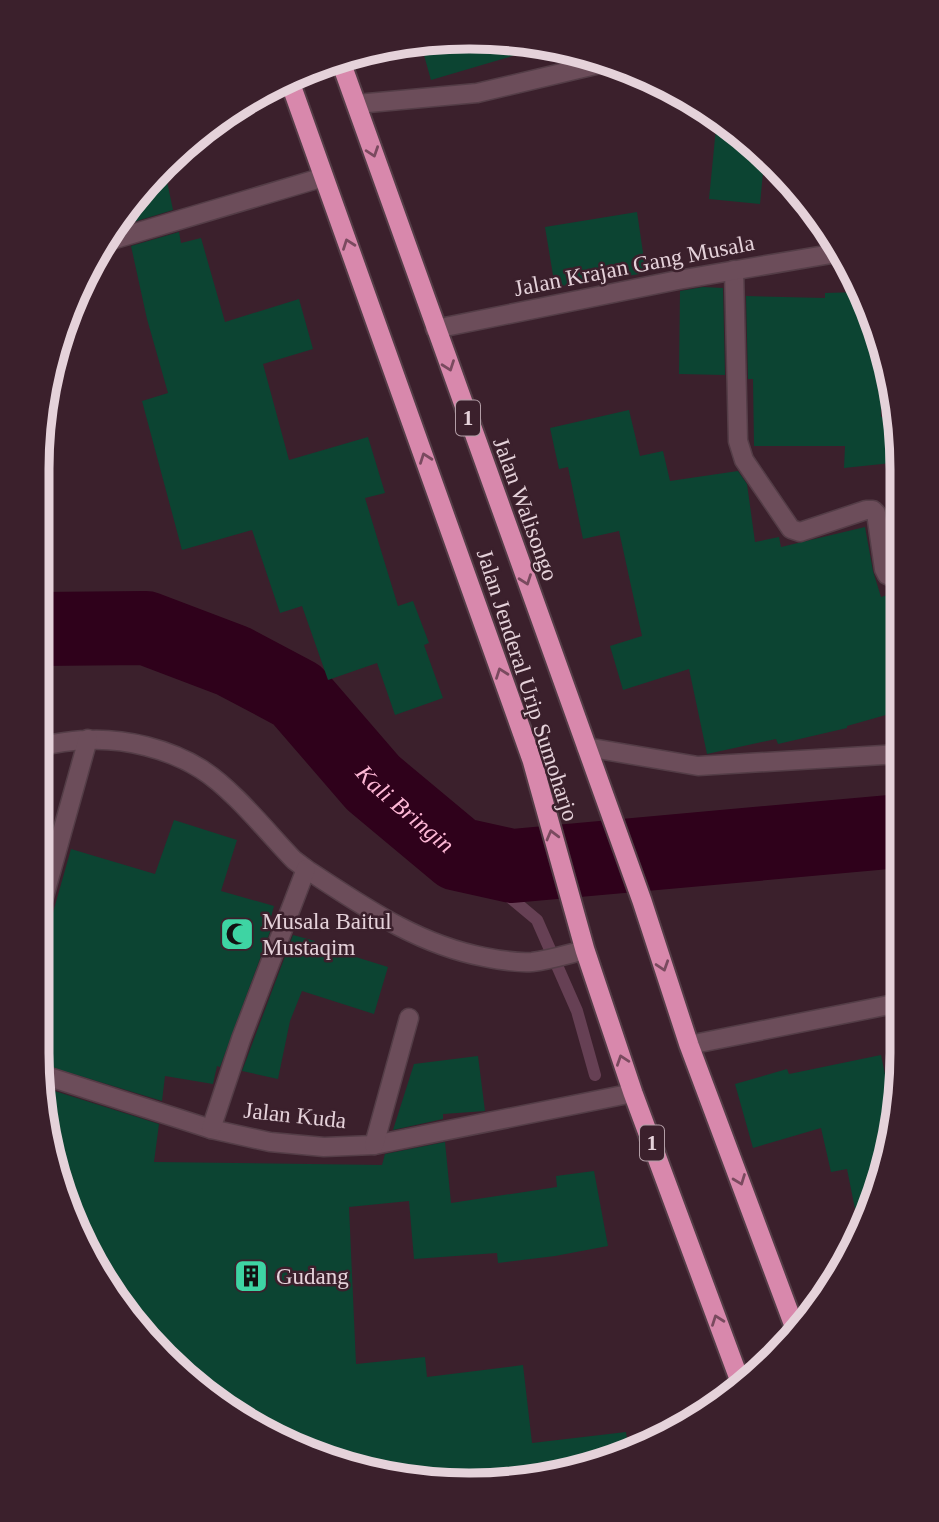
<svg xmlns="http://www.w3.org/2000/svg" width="939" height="1522" font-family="Georgia,serif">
  <rect width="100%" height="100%" fill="#3b202c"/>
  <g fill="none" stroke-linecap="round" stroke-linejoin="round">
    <!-- stream -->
    <polyline stroke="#664054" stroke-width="12" points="458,854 537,920 577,1011 595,1075"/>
    <!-- river -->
    <path stroke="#2f011b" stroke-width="74" id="s1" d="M39,629L146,628L233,661L297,695L373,783L458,854L512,866L900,831"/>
  </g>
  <!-- building -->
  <g fill="#0c4432">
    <polygon points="420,41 526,48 526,52 431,80"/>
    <polygon points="717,118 733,126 764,162 760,204 709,199"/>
    <polygon points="165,172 173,210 127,224 124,210 126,206"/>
    <polygon points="637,212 646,273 555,287 545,227"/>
    <polygon points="179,232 181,243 201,238 225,322 299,299 313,349 263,364 289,460 368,437 385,493 365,498 398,606 413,601 429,643 424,645 443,698 395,715 377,663 328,680 302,606 280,613 252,530 182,550 142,401 168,393 147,319 131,246"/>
    <polygon points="703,287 723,288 725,375 679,374 680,291"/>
    <polygon points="860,292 880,340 881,417 897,416 901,441 901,462 844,468 845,446 754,446 753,379 748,379 746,296 825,298 825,293"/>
    <polygon points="629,410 640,456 663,451 670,481 738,471 747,484 755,542 779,537 781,547 865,527 873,571 881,597 901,591 900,711 847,726 847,728 778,744 776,739 707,754 689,669 623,690 610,646 642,636 619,531 583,539 568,467 559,469 550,428"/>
    <polygon points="174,820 237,840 221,891 274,906 268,928 271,929 220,1067 217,1066 213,1084 165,1076 162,1101 38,1063 37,1025 42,997 39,996 52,916 71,849 155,874"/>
    <polygon points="293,935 315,941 314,944 388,967 374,1014 302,991 290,1021 278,1079 242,1071"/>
    <polygon points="881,1055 895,1122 869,1218 860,1234 847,1169 831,1172 821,1128 753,1148 735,1084 787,1069 789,1074"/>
    <polygon points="478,1056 485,1111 443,1114 443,1119 393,1130 414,1064"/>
    <polygon points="42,1087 159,1124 154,1162 382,1165 385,1154 445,1142 451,1203 557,1187 556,1176 594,1171 608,1246 555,1256 498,1263 497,1253 414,1259 409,1201 349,1207 356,1364 425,1357 427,1377 523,1365 532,1443 626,1432 629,1452 608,1462 468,1485 331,1462 206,1396 126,1316 60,1191"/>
  </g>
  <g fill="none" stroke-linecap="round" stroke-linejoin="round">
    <!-- minor casing -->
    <g stroke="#543d47" stroke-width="21">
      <g id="minor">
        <polyline points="357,104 477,93 604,63"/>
        <polyline points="105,242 324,177"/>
        <polyline points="734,270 738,441 744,460 791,529 800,532 866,510 873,510 876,513 884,569 887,575 892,577 901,575"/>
        <polyline points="435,329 678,280 843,252"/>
        <path d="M39,746C54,744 71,740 87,740C125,738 169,749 201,769C233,789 267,832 294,860L306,869C363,906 416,944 484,957C499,960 517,963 532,962C550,960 568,954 585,950"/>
        <polyline points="586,747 698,766 900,754"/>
        <polyline points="37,922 88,739"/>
        <polyline points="689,1045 899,1003"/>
        <polyline points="40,1074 211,1129 270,1142 324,1147 374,1145 633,1093"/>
        <polyline points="211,1129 241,1039 306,869"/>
        <polyline points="374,1145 409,1018"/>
      </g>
    </g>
    <!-- trunk casing -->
    <g stroke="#543d47" stroke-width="23">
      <g id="trunk">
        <polyline points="342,65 642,901 689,1045 796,1331"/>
        <polyline points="290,82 532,760 585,950 633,1093 741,1384"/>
      </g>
    </g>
    <!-- minor -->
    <use href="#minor" stroke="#6c4d5a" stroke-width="18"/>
    <!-- trunk -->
    <use href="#trunk" stroke="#d888ac" stroke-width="19"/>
  </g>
  <!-- one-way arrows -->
  <defs><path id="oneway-chevron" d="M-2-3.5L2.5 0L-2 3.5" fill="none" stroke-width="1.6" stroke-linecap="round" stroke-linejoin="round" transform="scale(1.75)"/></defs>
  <g stroke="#7a4a5f">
    <use href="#oneway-chevron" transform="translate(373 152) rotate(71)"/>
    <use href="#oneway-chevron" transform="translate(348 244) rotate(-110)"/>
    <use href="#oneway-chevron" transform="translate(449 366) rotate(70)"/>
    <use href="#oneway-chevron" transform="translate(425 458) rotate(-110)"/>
    <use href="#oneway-chevron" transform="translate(526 580) rotate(70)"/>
    <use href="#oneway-chevron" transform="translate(501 673) rotate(-110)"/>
    <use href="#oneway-chevron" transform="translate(552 835) rotate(-105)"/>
    <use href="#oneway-chevron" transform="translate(663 966) rotate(72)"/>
    <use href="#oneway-chevron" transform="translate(622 1060) rotate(-109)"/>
    <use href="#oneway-chevron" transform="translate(740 1180) rotate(69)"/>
    <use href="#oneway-chevron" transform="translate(717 1320) rotate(-110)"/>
  </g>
  <!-- icons -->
  <defs>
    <g id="mosque-square" transform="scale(1.75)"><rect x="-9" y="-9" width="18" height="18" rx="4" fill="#3ed4a3" stroke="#3b202c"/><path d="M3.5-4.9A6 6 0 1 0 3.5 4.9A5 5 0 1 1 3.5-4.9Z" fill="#111"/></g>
    <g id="building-square" transform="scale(1.75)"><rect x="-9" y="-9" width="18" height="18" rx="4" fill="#3ed4a3" stroke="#3b202c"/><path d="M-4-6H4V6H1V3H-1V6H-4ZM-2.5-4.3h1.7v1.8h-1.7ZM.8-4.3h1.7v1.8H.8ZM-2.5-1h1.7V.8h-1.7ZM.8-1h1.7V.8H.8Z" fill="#111"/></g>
  </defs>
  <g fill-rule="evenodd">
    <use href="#mosque-square" x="237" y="934"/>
    <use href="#building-square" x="251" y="1276"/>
  </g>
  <g text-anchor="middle" stroke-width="5" stroke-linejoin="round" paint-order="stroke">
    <!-- shield labels -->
    <g fill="#3b202c" stroke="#b29da6" stroke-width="2">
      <rect x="456" y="400.5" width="24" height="35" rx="5"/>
      <rect x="640" y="1125.5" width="24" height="35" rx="5"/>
    </g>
    <g font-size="21" font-weight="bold" fill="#e5d2da">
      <text x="468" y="425">1</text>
      <text x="652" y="1150">1</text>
    </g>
    <!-- street labels -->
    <g font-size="23" fill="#e5d2da" stroke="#3b202c">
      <text transform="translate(634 265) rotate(-11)" y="8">Jalan Krajan Gang Musala</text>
      <text transform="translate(526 509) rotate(70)" y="8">Jalan Walisongo</text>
      <text transform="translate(528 685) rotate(72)" y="8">Jalan Jenderal Urip Sumoharjo</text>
      <text transform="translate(295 1115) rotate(6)" y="8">Jalan Kuda</text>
    </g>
    <!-- poi labels -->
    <g font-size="23" fill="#e5d2da" stroke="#3b202c" text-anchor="start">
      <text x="262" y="929">Musala Baitul<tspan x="262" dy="26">Mustaqim</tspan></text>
      <text x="276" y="1284">Gudang</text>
    </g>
    <!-- water labels -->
    <g font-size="24" font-style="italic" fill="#fdb7d5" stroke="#3b202c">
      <text dy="8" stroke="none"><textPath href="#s1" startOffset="430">Kali Bringin</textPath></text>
    </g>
  </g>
  <!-- crop -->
  <path d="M0 0H939V1522H0ZM469 49H470A420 420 0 0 1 890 469V1053A420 420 0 0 1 470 1473H469A420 420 0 0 1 49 1053V469A420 420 0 0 1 469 49Z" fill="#3b202c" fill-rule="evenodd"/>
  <path fill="none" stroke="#e5d2da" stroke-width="9" d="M469 49H470A420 420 0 0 1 890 469V1053A420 420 0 0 1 470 1473H469A420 420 0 0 1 49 1053V469A420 420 0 0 1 469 49Z"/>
</svg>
